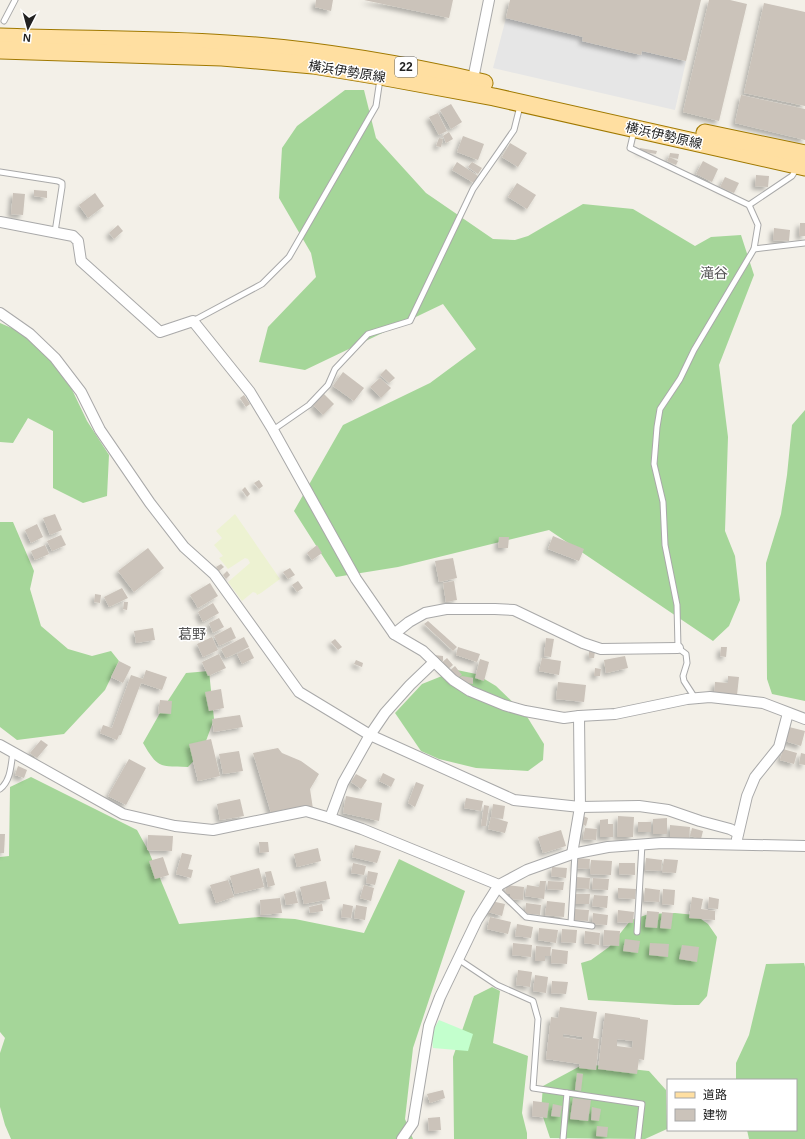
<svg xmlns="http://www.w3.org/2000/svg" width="805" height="1139" font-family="Helvetica,'Noto Sans JP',sans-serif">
  <defs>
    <filter id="shadow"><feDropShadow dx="-3.5" dy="3.5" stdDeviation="2" flood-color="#0004"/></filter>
  </defs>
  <rect width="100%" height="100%" fill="#f3f0e8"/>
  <!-- farmland -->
  <polygon fill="#edf2d2" points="235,514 280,579 261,593 257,595 256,593 253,592 242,601 228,582 250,563 248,559 245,558 228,569 219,558 223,556 214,545 222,538 216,531"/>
  <!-- forest -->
  <g fill="#a5d699">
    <polygon points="345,90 364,90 376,138 426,193 493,239 515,240 528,236 583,204 633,209 695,246 711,237 741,235 754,275 719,365 728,437 725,531 735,556 740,600 729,626 713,641 549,530 398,567 336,577 294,511 343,425 430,383 476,349 443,304 305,370 259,362 268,327 316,277 311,253 279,198 282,148 297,126"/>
    <polygon points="0,323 35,338 65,375 87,421 109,455 107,496 83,503 53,488 53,431 28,418 13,443 0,442"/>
    <polygon points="805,410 805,701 772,694 767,679 766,563 781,514 787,475 792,425"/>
    <polygon points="0,522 13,522 34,571 30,589 41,626 68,649 92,656 111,651 119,661 105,690 64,734 17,740 0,727"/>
    <polygon points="457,670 476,674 496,686 526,715 544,744 543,760 528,771 476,768 439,759 421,751 395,713 422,684"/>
    <path d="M209,671L214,719L202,752L188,767C160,766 158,769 143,743L160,713L186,673Z"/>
    <polygon points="31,777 137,830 149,852 179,924 259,917 295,919 364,933 399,859 465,891 413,1048 405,1119 413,1139 11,1139 5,1125 0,1107 0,1053 5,1038 0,1032 0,857 9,856 10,787"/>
    <polygon points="675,913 695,915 708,924 717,937 707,996 699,1005 675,1005 588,1000 581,963 591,960 609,947 631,920 649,914"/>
    <polygon points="804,963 805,967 805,1139 749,1139 747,1130 796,1130 796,1080 736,1080 736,1063 749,1035 766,964"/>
    <polygon points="492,987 500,991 493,1043 528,1056 522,1113 527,1133 527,1139 454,1139 453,1057 474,996"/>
    <polygon points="584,1064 649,1071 666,1090 667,1129 645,1139 550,1138 541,1111 543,1086"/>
  </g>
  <!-- park -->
  <polygon fill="#c3ffcd" points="439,1020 473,1034 468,1051 433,1048 431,1034"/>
  <!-- parking -->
  <polygon fill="#e6e6e6" points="506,18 583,37 582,41 641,55 642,51 686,61 675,110 493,68"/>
  <!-- building -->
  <g fill="#cbc3ba" fill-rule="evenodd" filter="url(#shadow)">
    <polygon points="316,0 333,0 331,11 315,7"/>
    <polygon points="364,0 453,0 449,18"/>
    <polygon points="510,0 701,0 686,61 642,51 641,55 582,41 583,37 506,18"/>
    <polygon points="709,0 730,0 747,4 719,121 683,112"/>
    <polygon points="764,3 805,12 805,106 744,93"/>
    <polygon points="741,95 805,109 805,140 735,123"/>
    <polygon points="451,104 462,122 451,129 440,110"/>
    <polygon points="438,113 447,131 439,135 429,117"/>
    <polygon points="449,132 453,139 446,143 443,136"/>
    <polygon points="463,136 484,144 478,160 457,152"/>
    <polygon points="439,138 443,139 441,147 436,146"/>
    <polygon points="510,143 527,153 518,167 502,157"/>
    <polygon points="640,148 657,151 656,154 639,151"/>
    <polygon points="670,153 679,154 678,159 669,157"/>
    <polygon points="669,157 678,161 676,165 667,161"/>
    <polygon points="703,161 718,169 712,182 696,174"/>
    <polygon points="457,162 478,176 474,183 452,170"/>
    <polygon points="472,162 482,168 478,174 468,167"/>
    <polygon points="756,175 769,176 768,187 755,186"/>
    <polygon points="725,177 739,183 734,193 720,187"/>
    <polygon points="517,183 536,195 527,209 508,197"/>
    <polygon points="34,190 47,191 47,198 34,196"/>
    <polygon points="13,193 25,194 23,215 11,214"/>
    <polygon points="95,193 104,206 88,218 79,205"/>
    <polygon points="800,223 805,223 805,236 799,236"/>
    <polygon points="118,225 123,231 114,239 109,233"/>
    <polygon points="774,228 790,230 789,241 773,240"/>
    <polygon points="386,369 395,378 389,383 380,375"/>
    <polygon points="343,372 364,388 354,401 333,386"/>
    <polygon points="380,378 391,388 381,398 370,387"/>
    <polygon points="324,394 334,404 323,415 313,405"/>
    <polygon points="244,395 250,404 246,407 240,398"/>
    <polygon points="259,480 263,486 259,489 254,483"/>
    <polygon points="245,487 250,494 247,497 242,490"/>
    <polygon points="55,514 62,530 50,535 43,518"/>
    <polygon points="37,524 43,537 31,543 25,530"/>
    <polygon points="61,535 66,545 52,551 47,541"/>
    <polygon points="553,536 584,549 579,561 548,549"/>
    <polygon points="499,537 509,537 508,548 498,548"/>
    <polygon points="45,545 49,554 35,560 31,551"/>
    <polygon points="317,545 322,553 312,560 307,553"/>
    <polygon points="148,548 164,568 134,592 118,571"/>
    <polygon points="453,558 457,578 439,582 435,561"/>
    <polygon points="221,564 224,567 219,571 216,567"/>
    <polygon points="290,568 295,575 288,579 283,572"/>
    <polygon points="227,571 230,575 226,579 223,575"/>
    <polygon points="298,581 303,588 297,592 292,585"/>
    <polygon points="454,581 457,600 446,602 443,583"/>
    <polygon points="210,583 218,596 198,608 190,595"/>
    <polygon points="122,588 128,598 109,607 104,597"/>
    <polygon points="95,594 101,595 100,603 94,602"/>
    <polygon points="124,602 128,602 127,610 123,609"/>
    <polygon points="213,603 219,613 203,622 198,612"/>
    <polygon points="219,618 224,627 213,633 209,623"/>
    <polygon points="428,621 457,647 453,651 424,624"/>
    <polygon points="231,627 236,638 219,646 214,636"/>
    <polygon points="153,628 155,640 136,643 134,631"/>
    <polygon points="212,637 218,650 203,657 197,644"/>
    <polygon points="244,637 249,647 226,658 221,649"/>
    <polygon points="546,638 554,639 551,657 544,656"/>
    <polygon points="335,639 342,647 338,650 331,642"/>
    <polygon points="458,647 480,654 477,662 456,655"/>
    <polygon points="721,647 727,647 726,657 720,656"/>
    <polygon points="249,648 254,658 242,664 237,654"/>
    <polygon points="589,651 595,651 594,658 589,658"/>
    <polygon points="219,654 226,668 208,676 202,662"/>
    <polygon points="434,655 443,656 443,661 433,660"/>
    <polygon points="625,656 628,668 606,673 604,660"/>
    <polygon points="447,658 453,665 445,672 439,665"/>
    <polygon points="542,658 561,661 559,675 539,671"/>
    <polygon points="480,659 489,662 484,681 475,678"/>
    <polygon points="356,660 363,663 362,667 354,664"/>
    <polygon points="119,661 131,667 123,683 111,677"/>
    <polygon points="455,666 462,675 454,681 448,672"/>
    <polygon points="595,668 601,669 600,676 594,676"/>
    <polygon points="146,670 167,677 162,690 141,683 121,735 119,735 117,740 100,733 103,725 112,728 131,675 143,679"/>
    <polygon points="462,676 473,678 473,684 456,681"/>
    <polygon points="728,676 739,677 737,695 714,693 715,682 728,683"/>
    <polygon points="558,682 586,685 584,702 556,699"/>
    <polygon points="221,689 224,708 209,711 205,692"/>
    <polygon points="160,700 172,701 171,714 158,713"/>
    <polygon points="240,715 243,727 214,732 212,719"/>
    <polygon points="789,727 805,731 801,746 785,741"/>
    <polygon points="211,739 220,776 198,781 189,744"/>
    <polygon points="41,740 48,745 37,758 30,753"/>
    <polygon points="278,748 282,753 301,761 319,774 310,789 313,809 285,809 271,813 253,753"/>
    <polygon points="783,749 797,753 794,764 780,760"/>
    <polygon points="239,751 243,771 223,774 219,754"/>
    <polygon points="801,753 805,754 805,765 799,764"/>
    <polygon points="129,759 146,768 126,805 108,796"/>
    <polygon points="18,766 27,770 24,778 15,775"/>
    <polygon points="383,773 395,779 391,787 379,781"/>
    <polygon points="356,774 367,780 361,789 351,782"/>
    <polygon points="416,782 424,785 415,807 408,803"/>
    <polygon points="346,796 382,803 379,821 343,813"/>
    <polygon points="466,798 483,801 481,811 464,808"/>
    <polygon points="240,799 244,816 220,820 217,804"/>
    <polygon points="493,804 505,806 503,819 491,817"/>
    <polygon points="484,805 489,806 486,826 481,826"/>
    <polygon points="583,816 588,818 586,826 582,824"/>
    <polygon points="618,816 634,817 633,837 617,837"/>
    <polygon points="491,817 508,822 505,833 488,829"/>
    <polygon points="667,818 667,834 653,834 653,819"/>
    <polygon points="608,819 608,824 613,824 613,837 600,837 600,820"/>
    <rect x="638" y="822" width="13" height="10"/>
    <polygon points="670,825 690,827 689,838 670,837"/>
    <polygon points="585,828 597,829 596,840 583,839"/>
    <polygon points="692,828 703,831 701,839 690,836"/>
    <polygon points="561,830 566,846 543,853 538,837"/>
    <polygon points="0,834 5,834 4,853 0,853"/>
    <polygon points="148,835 173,836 172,851 147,850"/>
    <polygon points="259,842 268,842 269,852 260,853"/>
    <polygon points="355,845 381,851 377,863 352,857"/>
    <polygon points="318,848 321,861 297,867 294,854"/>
    <polygon points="182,853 192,855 188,869 193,870 191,878 176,874"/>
    <polygon points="163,857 169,875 155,879 149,861"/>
    <polygon points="576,858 590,859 589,869 575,868"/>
    <polygon points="646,858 662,860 661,871 645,870"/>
    <polygon points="664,859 678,860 676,873 662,872"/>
    <polygon points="591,860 612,861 611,875 590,874"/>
    <polygon points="353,863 366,866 364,875 351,873"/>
    <polygon points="619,863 635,863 635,875 619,874"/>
    <polygon points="552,867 567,868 566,878 551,876"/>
    <polygon points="259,868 264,887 235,894 230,876"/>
    <polygon points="271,871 275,885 268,887 265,872"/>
    <polygon points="368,871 378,873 375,885 366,883"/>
    <polygon points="576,877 590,878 589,889 575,888"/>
    <polygon points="593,878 609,879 608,890 592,889"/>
    <polygon points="228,880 234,897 216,903 210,885"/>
    <polygon points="326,881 330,899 304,904 300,887"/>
    <polygon points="540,881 546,881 544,899 525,896 527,885 539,887"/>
    <polygon points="548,881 564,882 563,890 547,889"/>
    <polygon points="364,885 374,888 371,901 360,898"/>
    <polygon points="506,885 524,887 523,900 510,899 510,894 505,894"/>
    <polygon points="618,888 636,889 635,899 618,898"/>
    <polygon points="645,888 660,890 659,902 644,901"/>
    <polygon points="663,889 675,890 674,905 662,904"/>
    <polygon points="295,891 298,903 286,905 284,894"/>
    <polygon points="576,894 590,894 589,904 575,904"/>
    <polygon points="594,895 608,896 607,908 592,906"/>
    <polygon points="692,897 703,899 701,909 715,911 715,920 689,918"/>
    <polygon points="709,897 719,899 718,909 708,908"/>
    <polygon points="280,898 282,913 261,915 260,900"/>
    <polygon points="491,901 505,904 502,916 488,912"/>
    <polygon points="547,901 565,903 564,917 545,915"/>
    <polygon points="526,903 541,905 540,915 525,913"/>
    <polygon points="322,904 323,911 310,913 309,907"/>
    <polygon points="343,904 353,906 351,918 341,917"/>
    <polygon points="356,905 367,907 365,920 354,918"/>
    <polygon points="575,909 589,910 588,921 574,920"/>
    <polygon points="618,910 634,912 633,923 617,922"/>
    <polygon points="647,911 659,912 657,928 645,927"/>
    <polygon points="662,912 673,913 671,929 660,928"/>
    <polygon points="593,913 608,915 607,925 592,924"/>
    <polygon points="490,917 511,922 508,934 487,929"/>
    <polygon points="517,924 533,927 531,938 515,936"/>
    <polygon points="539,928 558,930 556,943 538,940"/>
    <polygon points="562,929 577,930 576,943 561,942"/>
    <polygon points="604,930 620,931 619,946 603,945"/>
    <polygon points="585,931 600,933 599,945 584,943"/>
    <polygon points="625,939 640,941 638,953 623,951"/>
    <polygon points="513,943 532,945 531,957 512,955"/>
    <polygon points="650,943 669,944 668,957 649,955"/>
    <polygon points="682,945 699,947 697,962 679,959"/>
    <polygon points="536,946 551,947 550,956 545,956 545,961 535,961"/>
    <polygon points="552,949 568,951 567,964 551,963"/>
    <polygon points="518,970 532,972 530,987 516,985"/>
    <polygon points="535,975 548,977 546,993 533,991"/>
    <polygon points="552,981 568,982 566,994 551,993"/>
    <path d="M560,1007L597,1012L593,1038L599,1039L596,1070L579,1068L580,1064L546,1059L551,1017L558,1018ZM563,1034L583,1037L582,1040L563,1037Z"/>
    <path d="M605,1013L640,1018V1019L648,1020L644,1060L639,1059L637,1074L598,1069ZM617,1039L633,1041L632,1048L617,1046Z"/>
    <polygon points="577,1073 583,1074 581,1091 575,1090"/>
    <polygon points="443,1090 445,1098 430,1103 427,1094"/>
    <polygon points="573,1098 591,1100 588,1121 570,1119"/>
    <polygon points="533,1101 549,1103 547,1118 532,1116"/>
    <polygon points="553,1104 562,1106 560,1117 551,1116"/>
    <polygon points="592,1107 601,1109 599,1121 591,1120"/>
    <polygon points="440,1117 441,1130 429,1131 428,1118"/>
    <polygon points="597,1126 608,1127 607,1137 596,1136"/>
  </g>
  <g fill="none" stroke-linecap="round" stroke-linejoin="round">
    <!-- lane casing -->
    <g stroke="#a9a9a9" stroke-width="7">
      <g id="lane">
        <polyline points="4,21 15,0"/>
        <polyline points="634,131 630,148 749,205 758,225 754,249 694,350 680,379 660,409 657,427 654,464 663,502 665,545 677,605 678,648 686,654 687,663 683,676 684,681 695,698"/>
        <polyline points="0,172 58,181 62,183 62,187 55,232"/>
        <polyline points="749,205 792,176 797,168"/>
        <polyline points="754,249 805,243"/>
        <polyline points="193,321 262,284 289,257 376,106 380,79"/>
        <polyline points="273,430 309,405 328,385 335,369 368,334 410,321 473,189 514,130 520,106"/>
        <path d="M0,789C11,781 11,764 13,752"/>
        <polyline points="496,888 526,917 592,926"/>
        <polyline points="571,923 575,853"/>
        <polyline points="637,932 642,844"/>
        <polyline points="458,959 497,985 533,1001 538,1019 533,1088 642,1104 638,1139"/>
        <polyline points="563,1139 567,1093"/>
      </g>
    </g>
    <!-- street casing -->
    <g stroke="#a9a9a9" stroke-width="12">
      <g id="street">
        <polyline points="472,84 489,0"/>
        <polyline points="0,222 73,236 78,241 81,261 160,332 193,321 250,392 273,430 356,579 394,634 423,651 453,680 470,691 504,705 525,711 564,718 579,716 615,714 687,699 710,697 763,703 805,719"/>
        <polyline points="0,313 30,334 55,358 81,392 100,430 150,503 184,547 214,574 299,692 370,735 514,800 580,807 639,806 668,810 700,821 730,829 738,833"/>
        <polyline points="394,634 409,622 425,613 446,609 495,609 514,610 583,643 601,649 678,648"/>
        <polyline points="0,745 123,814 175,826 213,830 306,811 330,818 362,829 499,885 527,870 572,854 608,847 662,843 805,846"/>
        <polyline points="330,818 343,783 370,735 385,713 410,685 434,662"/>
        <polyline points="737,839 747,796 755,777 779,747 788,713"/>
        <polyline points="572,854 580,807 579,716"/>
        <polyline points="402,1139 413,1123 429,1026 440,997 477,920 499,885"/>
      </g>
    </g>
    <!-- primary casing -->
    <g stroke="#a07900" stroke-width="19">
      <g id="primary">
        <path d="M0,37C76,40 152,39 227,44C313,49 400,64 484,83"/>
        <polyline points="0,50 222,57 313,65 380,76 494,97 805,167"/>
        <polyline points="705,133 805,154"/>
      </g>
    </g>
    <!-- lane -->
    <use href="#lane" stroke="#fff" stroke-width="5"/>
    <!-- street -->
    <use href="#street" stroke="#fff" stroke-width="10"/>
    <!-- primary -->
    <use href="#primary" stroke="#ffdfa1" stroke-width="17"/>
  </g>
  <g text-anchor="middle" stroke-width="3" stroke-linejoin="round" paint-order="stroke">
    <!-- shield labels -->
    <rect fill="#fff" stroke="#646464" stroke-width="1" x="395" y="57" width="22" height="20" rx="3"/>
    <g font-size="12" font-weight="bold" fill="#222">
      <text x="406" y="71">22</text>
    </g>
    <!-- street labels -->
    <g font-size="13" fill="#222" stroke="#fff">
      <text transform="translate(347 71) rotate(9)" y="5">横浜伊勢原線</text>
      <text transform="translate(664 135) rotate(13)" y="5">横浜伊勢原線</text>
    </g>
    <!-- neighbourhood labels -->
    <g font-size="14" fill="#555" stroke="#fff">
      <text x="714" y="278">滝谷</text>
      <text x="192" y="639">葛野</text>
    </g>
  </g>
  <!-- legend -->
  <rect x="667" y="1079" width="130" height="52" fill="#ffffff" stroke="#a7a7a7"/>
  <rect x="675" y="1092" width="20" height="6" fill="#ffdfa1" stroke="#a7a7a7"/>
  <text x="703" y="1099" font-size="12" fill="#222222">道路</text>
  <rect x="675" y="1109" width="20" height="12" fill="#cbc3ba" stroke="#a7a7a7"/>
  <text x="703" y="1119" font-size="12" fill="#222222">建物</text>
  <!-- north arrow -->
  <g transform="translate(28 28) rotate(186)" stroke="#ffffff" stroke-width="3" paint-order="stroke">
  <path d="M0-3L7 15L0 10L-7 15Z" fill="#222222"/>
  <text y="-6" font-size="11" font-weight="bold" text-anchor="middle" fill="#222222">N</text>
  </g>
</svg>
